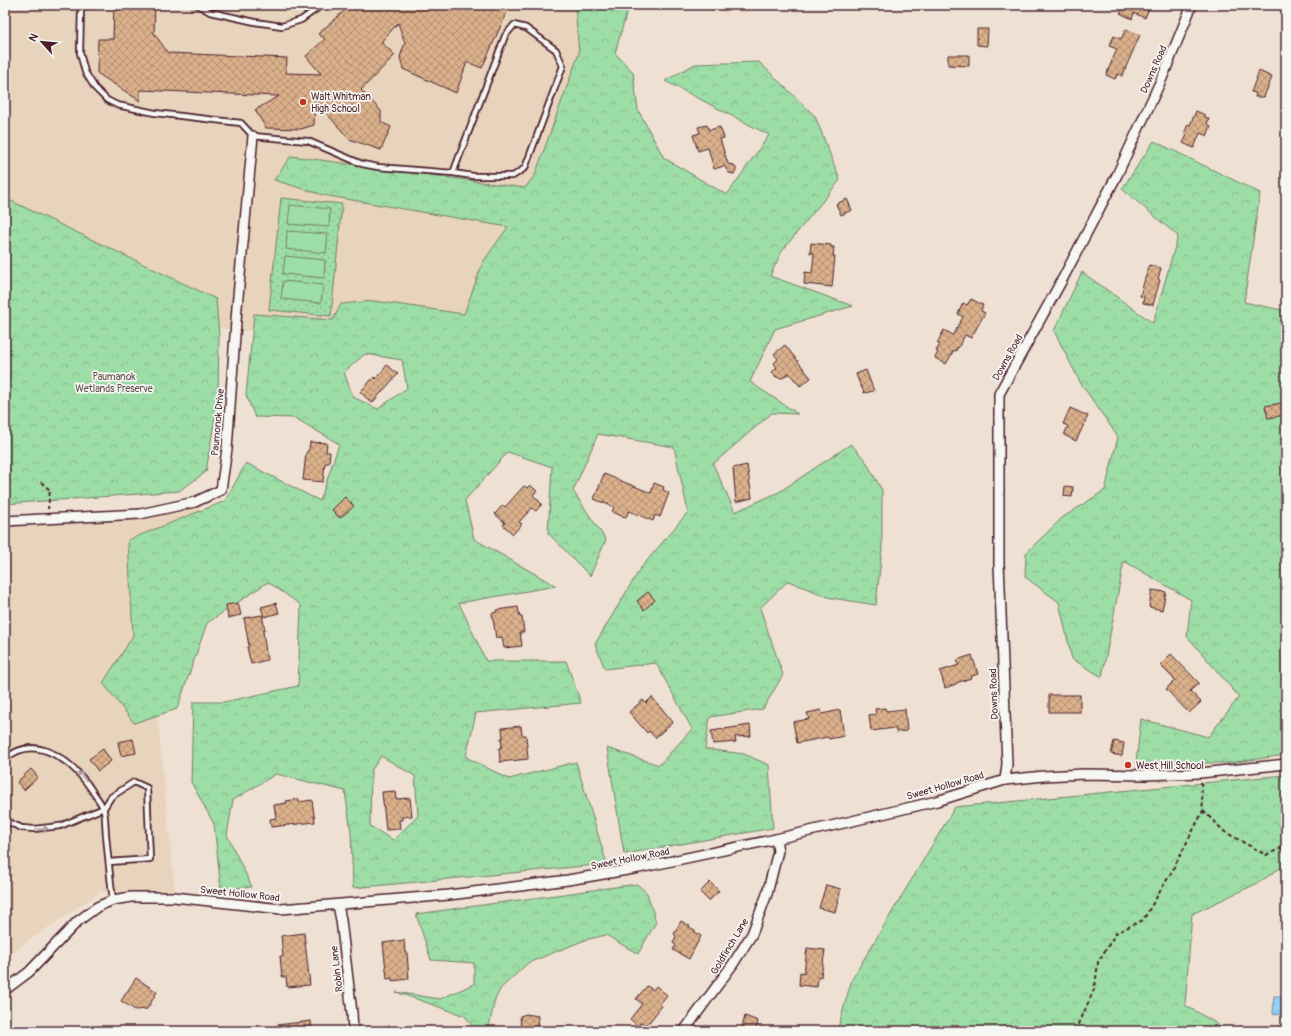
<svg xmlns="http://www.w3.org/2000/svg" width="1291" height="1036" font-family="Pangolin,sans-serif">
  <defs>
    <pattern id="grass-dots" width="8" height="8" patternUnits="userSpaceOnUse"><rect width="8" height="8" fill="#9ddda6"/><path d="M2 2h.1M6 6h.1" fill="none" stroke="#89bd8f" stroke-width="1.8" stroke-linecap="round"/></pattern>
    <pattern id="forest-crowns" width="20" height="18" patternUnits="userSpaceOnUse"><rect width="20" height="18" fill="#9ddda6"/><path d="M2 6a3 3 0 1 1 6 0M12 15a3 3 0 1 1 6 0" fill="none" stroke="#89bd8f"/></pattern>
    <pattern id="water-ripples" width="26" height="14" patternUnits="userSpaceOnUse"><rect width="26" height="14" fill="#92d1f3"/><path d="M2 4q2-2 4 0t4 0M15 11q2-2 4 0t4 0" fill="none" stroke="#7fb3d0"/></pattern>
    <pattern id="building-cross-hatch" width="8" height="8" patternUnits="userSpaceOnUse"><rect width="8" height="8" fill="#dab18b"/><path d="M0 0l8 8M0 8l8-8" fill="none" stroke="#b38f72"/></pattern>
  </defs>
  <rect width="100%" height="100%" fill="#eee1d3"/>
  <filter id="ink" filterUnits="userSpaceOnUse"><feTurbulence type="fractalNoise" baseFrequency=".025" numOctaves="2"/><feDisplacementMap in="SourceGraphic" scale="8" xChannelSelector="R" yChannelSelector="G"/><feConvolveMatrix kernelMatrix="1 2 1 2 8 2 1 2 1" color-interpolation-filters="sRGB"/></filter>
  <g filter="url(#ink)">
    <!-- built -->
    <g fill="#e8d3bd">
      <polygon points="5,5 610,5 574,363 215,328 216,299 5,198"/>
      <polygon points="196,507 303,539 303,580 173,595 148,624 175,891 100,892 5,957 5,522"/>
    </g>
    <!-- grass -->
    <polygon fill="url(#grass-dots)" stroke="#747e68" points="281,198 342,204 331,316 269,310"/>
    <!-- forest -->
    <g fill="url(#forest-crowns)" stroke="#747e68" fill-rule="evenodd">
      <path d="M575,5H629L615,53L633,72L638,110L664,158L727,195L769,135L665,81L695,64L759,62L815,116L840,180L782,251L770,276L853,306L775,329L750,382L798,414L772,413L713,464L735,512L779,492L851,444L865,460L882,490V548L876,605L831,598L788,581L760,608L783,675L763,709L710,717L705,749L744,754L769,765L773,828L624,854L607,748L659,765L692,729L656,663L605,669L595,644L640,569L688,512L674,447L598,434L573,491L606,540L590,576L548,533L552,467L508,452L465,500L474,539L556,586L459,603L486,661H566L581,703L476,713L466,757L509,779L576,762L607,864L353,888L351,832L345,791L276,774L233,800L227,835L252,887L221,889L214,824L191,782L193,702H224L298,686L301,605L268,582L207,623L177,709L134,723L103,683L133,636L128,540L225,501L246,463L320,501L339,444L295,418L255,417L246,395L254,314L333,320L341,304L375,301L464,314L483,262L508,227L323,195L274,180L291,156L525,188L535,175L579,53ZM365,354L402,360L407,388L378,409L353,397L344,372ZM381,756L415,776L418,816L393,840L370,826L371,771Z"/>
      <polygon points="1154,141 1260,193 1244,302 1286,311 1286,755 1229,763 1136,763 1141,719 1208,737 1239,697 1187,636 1191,600 1124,561 1102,677 1072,659 1059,602 1025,577 1026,553 1062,518 1105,490 1118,437 1080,382 1054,331 1082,272 1153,323 1178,236 1122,189"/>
      <polygon points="5,198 216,299 219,336 218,398 206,472 179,491 5,504"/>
      <polygon points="1286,775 1286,864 1258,883 1192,914 1185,1005 1229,1031 837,1031 852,979 955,807"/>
      <polygon points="637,884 647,893 656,922 638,954 606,935 585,940 528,963 501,988 495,999 488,1031 476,1031 465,1016 396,992 440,999 474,984 474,963 431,960 416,914"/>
    </g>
    <!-- garden -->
    <g fill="#9ddda6" stroke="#747e68">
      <polygon points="290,205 330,209 329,227 288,224"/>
      <polygon points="287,231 328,234 326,253 286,249"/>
      <polygon points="285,256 325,260 324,278 283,274"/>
      <polygon points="283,281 323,285 321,303 281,299"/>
    </g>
    <!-- water -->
    <polygon fill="url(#water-ripples)" stroke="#758aa3" points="1274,996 1284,996 1283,1015 1273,1014"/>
    <!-- building -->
    <g fill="url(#building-cross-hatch)" stroke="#4a1f2b">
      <polygon points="114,5 155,5 154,33 168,53 287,58 286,73 321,74 306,56 325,39 318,34 351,5 510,5 482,68 467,62 456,93 403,69 400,57 405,43 398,23 381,42 395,55 361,90 381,111 381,122 391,127 381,150 349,139 315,100 314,125 301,129 266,128 255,110 279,96 140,90 140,101 97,73 98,39 113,39"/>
      <polygon points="1116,5 1149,5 1148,8 1149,8 1145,18 1134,13 1132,19 1120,13 1123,8"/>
      <polygon points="977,29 988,29 987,46 977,45"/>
      <polygon points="1126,29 1140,35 1122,76 1118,74 1115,79 1106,75 1117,49 1109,46 1114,36 1121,39"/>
      <polygon points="948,55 969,55 969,66 948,65"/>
      <polygon points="1259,71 1272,77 1264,97 1255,97 1256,93 1251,92"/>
      <polygon points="1196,111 1205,115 1205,117 1209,119 1207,124 1211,126 1207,136 1200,133 1194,148 1183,143 1187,135 1184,134 1188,124 1190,125"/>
      <polygon points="707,125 709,130 720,127 724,138 720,139 728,164 734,165 736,168 736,171 734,174 729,173 724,166 714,169 708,148 698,151 693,135 700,133 698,127"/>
      <polygon points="847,199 852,210 841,215 836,204"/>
      <polygon points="811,243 831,245 831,247 834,247 833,256 835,256 832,287 804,284 805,272 812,273 814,253 810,253"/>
      <polygon points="1149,265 1161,268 1158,279 1160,280 1153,305 1143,303 1144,297 1140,296"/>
      <polygon points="971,299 983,305 981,311 985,313 971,338 965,335 958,348 957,348 956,351 954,350 946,364 935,358 938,352 936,351 940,344 937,343 944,330 953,335 963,317 958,314 963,303 967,305"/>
      <polygon points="785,345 811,378 800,386 789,373 783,378 776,377 772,372 777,368 774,363 778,359 774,354"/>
      <polygon points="387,365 398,374 372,403 360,392 374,377 376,379"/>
      <polygon points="866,370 874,391 864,393 862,387 861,387 856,374"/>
      <polygon points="1282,403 1285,415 1268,418 1265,406"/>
      <polygon points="1070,408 1088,416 1076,441 1064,435 1068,426 1063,424"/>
      <polygon points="310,442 327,443 326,452 330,452 329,463 325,463 323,482 303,480 306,453 309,449"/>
      <polygon points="747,465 752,498 736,502 733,468"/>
      <polygon points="604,474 651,493 654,483 664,487 663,490 669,493 660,517 655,515 653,521 629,511 626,517 622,516 612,512 614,507 594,499"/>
      <polygon points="530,485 537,491 533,495 542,504 536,511 532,508 519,522 522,524 513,534 503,525 505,523 495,514 503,505 505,507 524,486 527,488"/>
      <polygon points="1065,486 1073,487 1072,497 1064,496"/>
      <polygon points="345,497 354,506 340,518 332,510"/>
      <polygon points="1152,590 1166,592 1162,610 1149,607"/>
      <polygon points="648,592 655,600 644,610 637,601"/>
      <polygon points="238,603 241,615 228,618 226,605"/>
      <polygon points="276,603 279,613 264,617 261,607"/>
      <polygon points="518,607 520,617 522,617 524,632 520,632 522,646 504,648 502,637 496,638 492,613 497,612 496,610"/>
      <polygon points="262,615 265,630 263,631 267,660 251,664 247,647 249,646 244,618"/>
      <polygon points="1171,654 1199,683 1190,691 1201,702 1189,713 1166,689 1175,680 1160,665"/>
      <polygon points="972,655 978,674 970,677 971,678 956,683 956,684 945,688 940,671 959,665 957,660"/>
      <rect x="1049" y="695" width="31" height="17"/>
      <polygon points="652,697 673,722 655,738 649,731 647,733 629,712 643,700 646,703"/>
      <polygon points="885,708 886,711 905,709 907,731 896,732 895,728 871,731 869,715 876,714 875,709"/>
      <polygon points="821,710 822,714 840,710 844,736 829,739 828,737 797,743 793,722 809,719 807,713"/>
      <polygon points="750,725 751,736 735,737 736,742 713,744 711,731"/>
      <polygon points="521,726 522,735 526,735 528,759 500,762 499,748 502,747 501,738 503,738 502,728"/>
      <polygon points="133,739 136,753 121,756 118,742"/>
      <polygon points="1114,741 1124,743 1122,756 1111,754"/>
      <polygon points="103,749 111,761 98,771 89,759"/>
      <polygon points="31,769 38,777 24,790 17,782"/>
      <polygon points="395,791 396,799 410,798 412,816 402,817 402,820 399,820 400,829 386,830 382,792"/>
      <polygon points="299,799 299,802 312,800 315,822 271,827 270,819 276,818 274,805 287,803 286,801"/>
      <polygon points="710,882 719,891 709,901 700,892"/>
      <polygon points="826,885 841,889 835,912 819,908"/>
      <polygon points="681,921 690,926 689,927 695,930 695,932 701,936 689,959 673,950 676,945 673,943 676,936 674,934"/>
      <polygon points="304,933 310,985 287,987 286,977 282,977 280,956 283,956 281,936"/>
      <polygon points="404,940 405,953 407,953 409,979 392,981 392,978 387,979 383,943"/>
      <polygon points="807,948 825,950 821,977 818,977 817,987 799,985 800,972 804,973"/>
      <polygon points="136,978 157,992 147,1009 135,1010 121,1001"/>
      <polygon points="647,986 653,990 656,986 667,995 660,1004 662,1006 646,1026 641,1022 638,1026 630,1019 642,1004 636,999"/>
      <polygon points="526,1014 538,1016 537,1031 521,1031 520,1016"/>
      <polygon points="745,1016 758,1021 756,1031 741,1031"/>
      <polygon points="311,1021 312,1031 278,1031 277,1025"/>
    </g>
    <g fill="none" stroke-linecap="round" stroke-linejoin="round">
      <!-- service casing -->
      <g stroke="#4a1f2b" stroke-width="8">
        <g id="service">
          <polyline points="81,5 80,53 85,72 95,88 107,100 117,105 155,113 241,123 253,136 308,141 362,164 378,167 453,173 473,176 513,176 525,168 563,66 556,50 526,28 514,25 505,36 453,173"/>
          <polyline points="198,5 210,12 255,22 282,26 301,20 322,5"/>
          <path d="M5,759C39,730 77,766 95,795C98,799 101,803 103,808C106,815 105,827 106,835C108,857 110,878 113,900"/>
          <polyline points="5,819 10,823 22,828 34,829 60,826 104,808 111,797 134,782 147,788 150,859 109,862"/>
        </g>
      </g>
      <!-- minor casing -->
      <g stroke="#4a1f2b" stroke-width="12">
        <g id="minor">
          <polyline points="5,521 140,514 195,502 221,490 227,449 237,307 253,136"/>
          <polyline points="1005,780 1007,764 999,563 999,394 1062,280 1117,175 1163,76 1192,5"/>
          <polyline points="338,905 341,920 352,1013 353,1031"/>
          <polyline points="5,990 29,972 78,921 97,907 113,900 131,897 174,897 281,909 449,895 568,880 639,868 776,839 937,801 1005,780 1044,776 1084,774 1144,775 1200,773 1286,764"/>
          <polyline points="684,1031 733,964 752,934 767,894 778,851 776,839"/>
        </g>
      </g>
      <!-- path -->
      <g stroke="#4a1f2b" stroke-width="2" stroke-dasharray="4 3" stroke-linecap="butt">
        <polyline points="41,482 50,490 48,509"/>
        <polyline points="1203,811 1225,832 1266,855 1286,846"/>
        <polyline points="1076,1031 1095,987 1098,962 1116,933 1143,920 1171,873 1203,811 1201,781"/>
      </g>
      <!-- service -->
      <use href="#service" stroke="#f6f6f2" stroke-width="4.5"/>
      <!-- minor -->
      <use href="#minor" stroke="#f6f6f2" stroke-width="9"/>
    </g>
    <!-- one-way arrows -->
    <defs><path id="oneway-shaft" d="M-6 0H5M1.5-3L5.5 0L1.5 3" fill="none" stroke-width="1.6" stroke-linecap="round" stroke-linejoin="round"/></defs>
    <g stroke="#a99598">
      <use href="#oneway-shaft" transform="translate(82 776) rotate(-130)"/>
      <use href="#oneway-shaft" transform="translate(42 829) rotate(-5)"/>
    </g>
  </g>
  <!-- markers -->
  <g fill="#c8321e" stroke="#f6f6f2" stroke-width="1.5">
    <circle cx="303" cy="102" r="4"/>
    <circle cx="1128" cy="765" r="4"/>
  </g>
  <g text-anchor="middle" stroke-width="3.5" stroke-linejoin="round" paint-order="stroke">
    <!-- street labels -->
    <g font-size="10" fill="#4a1f2b" stroke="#f6f6f2">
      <text transform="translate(1153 69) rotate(-66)" y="4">Downs Road</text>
      <text transform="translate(1007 357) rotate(-61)" y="4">Downs Road</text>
      <text transform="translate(217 422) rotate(-85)" y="4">Paumonok Drive</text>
      <text transform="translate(993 694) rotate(-92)" y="4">Downs Road</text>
      <text transform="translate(945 785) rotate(-16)" y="4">Sweet Hollow Road</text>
      <text transform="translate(630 858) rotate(-11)" y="4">Sweet Hollow Road</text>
      <text transform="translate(240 893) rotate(6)" y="4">Sweet Hollow Road</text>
      <text transform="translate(729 946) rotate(-59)" y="4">Goldfinch Lane</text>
      <text transform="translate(336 969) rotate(-97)" y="4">Robin Lane</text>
    </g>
    <!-- poi labels -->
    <g font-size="10" fill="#4a1f2b" stroke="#f6f6f2" text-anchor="start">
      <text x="311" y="100">Walt Whitman<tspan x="311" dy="12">High School</tspan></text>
      <text x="1136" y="769">West Hill School</text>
    </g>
    <!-- park labels -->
    <g font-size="10" fill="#5f4e4a" stroke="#f6f6f2">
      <text x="114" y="380">Paumanok<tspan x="114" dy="12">Wetlands Preserve</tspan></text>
    </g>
  </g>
  <!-- margin -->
  <rect width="1291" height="1036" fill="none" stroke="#f6f6f2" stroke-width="20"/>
  <rect x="10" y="10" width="1271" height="1016" fill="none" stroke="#4a1f2b" stroke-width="1.5" filter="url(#ink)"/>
  <!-- north arrow -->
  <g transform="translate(42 42) rotate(297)" stroke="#f6f6f2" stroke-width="3" paint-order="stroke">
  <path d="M0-3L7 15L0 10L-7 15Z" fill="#4a1f2b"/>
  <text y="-6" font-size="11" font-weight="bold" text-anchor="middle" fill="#4a1f2b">N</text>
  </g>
</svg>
